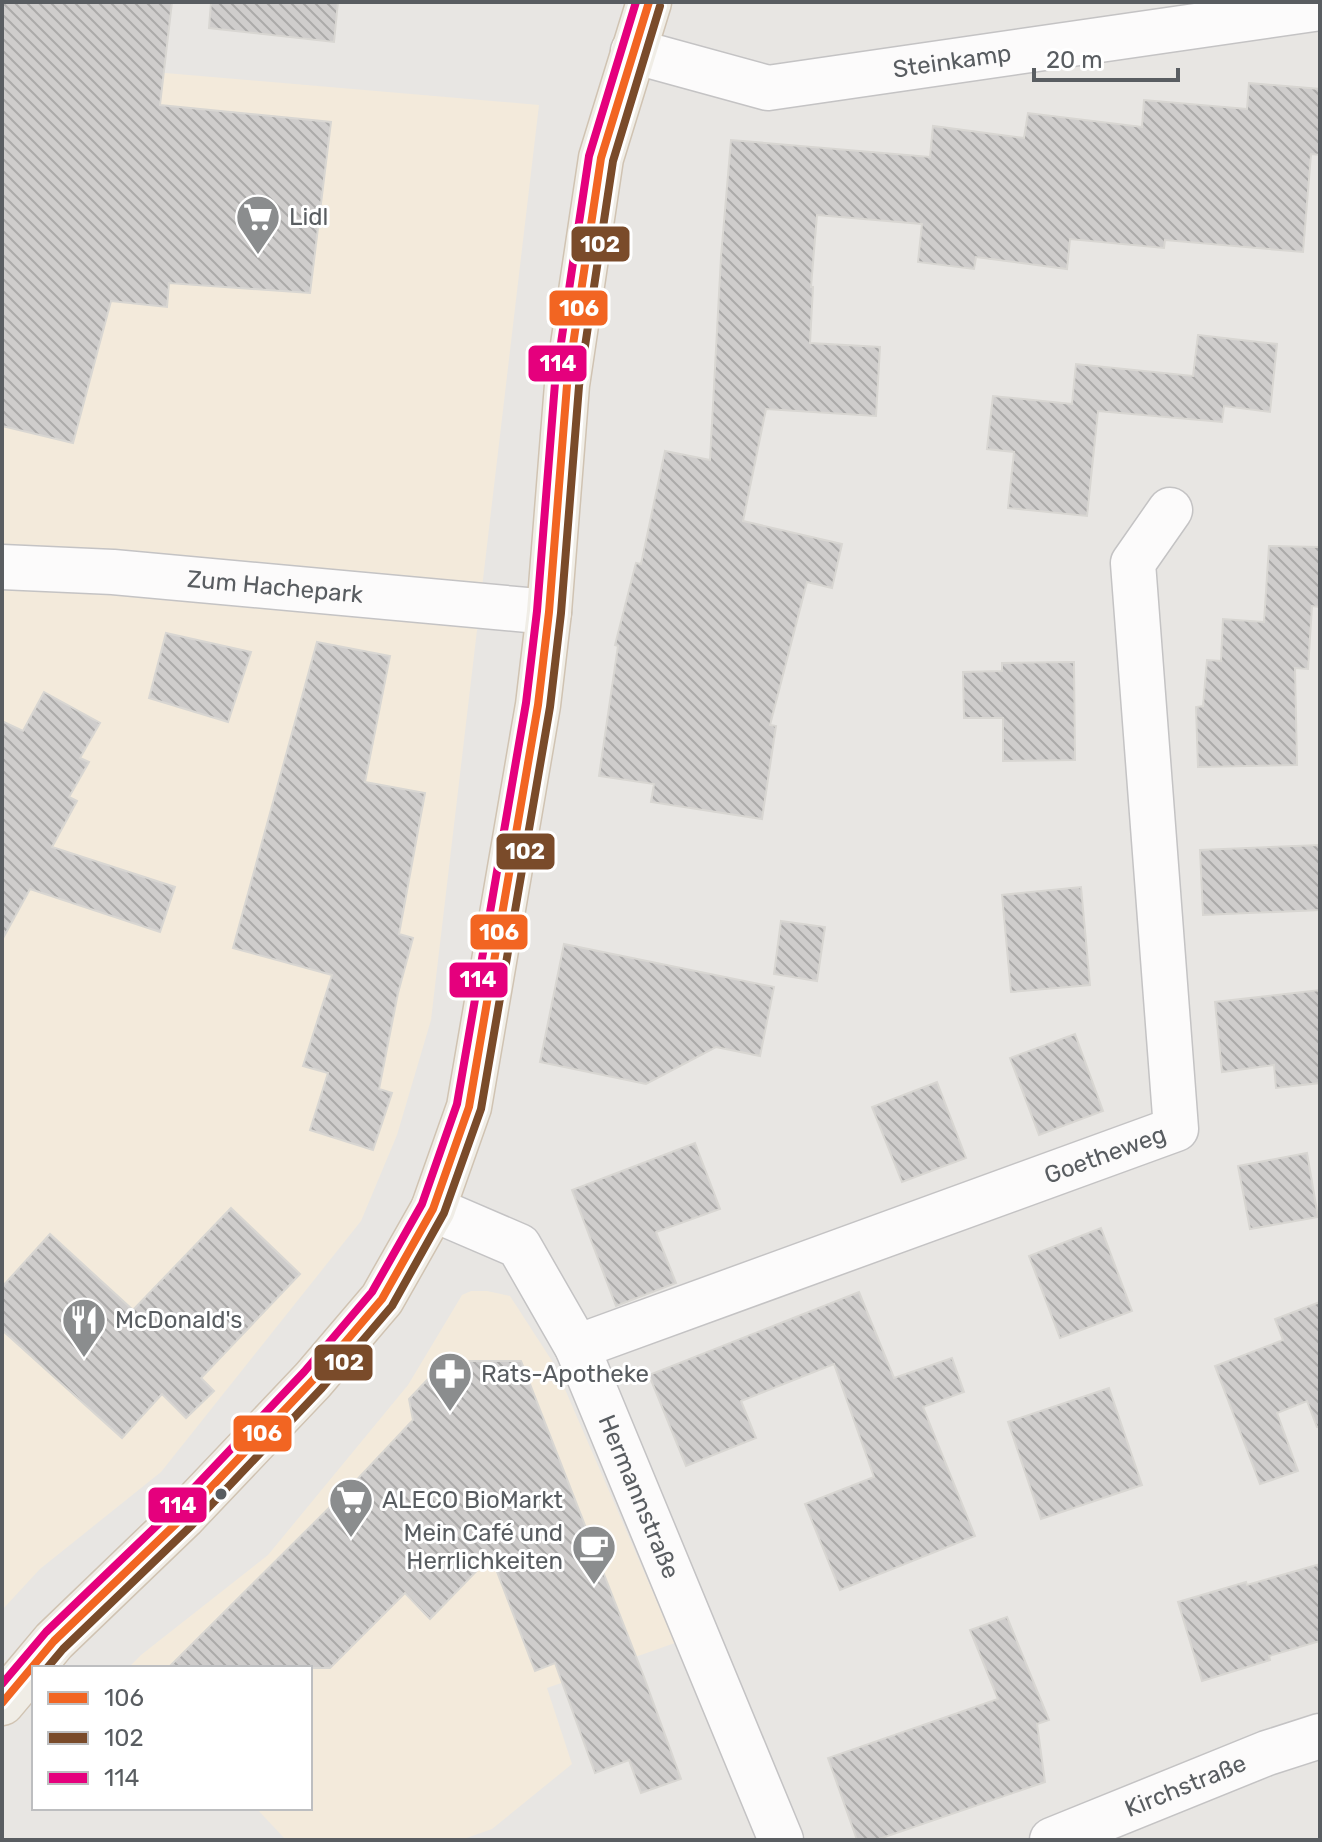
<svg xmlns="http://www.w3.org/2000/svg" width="1322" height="1842" font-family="Rubik,sans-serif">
  <defs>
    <pattern id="building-back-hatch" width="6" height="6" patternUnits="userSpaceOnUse" patternTransform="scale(2)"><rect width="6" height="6" fill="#cfcdcc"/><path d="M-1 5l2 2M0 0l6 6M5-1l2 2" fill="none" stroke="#abaaa9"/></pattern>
  </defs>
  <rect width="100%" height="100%" fill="#e8e6e3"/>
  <!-- commercial -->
  <g fill="#f3eadb">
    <polygon points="2,59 539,105 431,1020 397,1135 361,1221 161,1472 40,1569 2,1610"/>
    <polygon points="471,1291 487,1291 510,1296 554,1364 675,1643 547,1688 572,1764 492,1829 461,1840 286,1840 256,1808 310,1808 310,1668 128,1668 141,1655 268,1555 408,1385 462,1295"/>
  </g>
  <!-- building -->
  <g fill="url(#building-back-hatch)" stroke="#d8d6d2" stroke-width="2">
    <polygon points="2,2 172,2 160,105 331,122 310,293 169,283 167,307 111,301 73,443 2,426"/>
    <polygon points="211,2 338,2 334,42 209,28"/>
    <polygon points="1249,83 1320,89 1320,155 1311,154 1303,252 1165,240 1164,248 1070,239 1067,269 976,257 974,269 918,262 922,224 817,215 811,287 813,287 810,343 880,347 876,416 766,409 743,521 842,544 832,588 807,582 770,725 776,726 762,819 651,802 654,784 599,776 618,646 615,645 636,563 641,564 665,451 710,460 721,257 731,140 930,157 933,126 1024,138 1028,113 1142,127 1144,100 1247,109"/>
    <polygon points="1198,335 1277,344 1270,412 1224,406 1222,422 1098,411 1087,516 1008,508 1014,452 987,449 993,396 1072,404 1076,364 1193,376"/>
    <polygon points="1269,546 1320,547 1320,607 1312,606 1308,669 1295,668 1297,765 1198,767 1196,707 1203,706 1207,660 1221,661 1223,619 1264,622"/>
    <polygon points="166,633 251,652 228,722 149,698"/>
    <polygon points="317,642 390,656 365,782 425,793 399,934 413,938 398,993 379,1089 392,1093 373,1150 310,1130 328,1073 303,1066 332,975 233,948"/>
    <polygon points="1074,662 1075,760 1003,761 1003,718 964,718 963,672 1002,671 1002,663"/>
    <polygon points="44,692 100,723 80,758 89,762 69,797 77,801 52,847 175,887 160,932 30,889 2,940 2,721 23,731"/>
    <polygon points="1320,845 1320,910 1203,915 1200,850"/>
    <polygon points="1081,887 1090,985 1011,992 1002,895"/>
    <polygon points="781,921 825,927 817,981 774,974"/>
    <polygon points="564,944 774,987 760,1056 716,1047 646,1084 540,1062"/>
    <polygon points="1320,990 1320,1083 1276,1088 1274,1065 1222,1072 1215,1002"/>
    <polygon points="1075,1034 1103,1111 1039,1135 1010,1058"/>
    <polygon points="937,1082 966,1158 902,1182 872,1107"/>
    <polygon points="695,1143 720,1209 656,1232 676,1283 616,1306 572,1190"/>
    <polygon points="1307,1153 1318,1217 1250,1229 1238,1166"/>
    <polygon points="231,1208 300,1274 201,1378 214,1391 186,1418 162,1394 122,1438 2,1330 2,1287 50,1234 133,1310"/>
    <polygon points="1101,1228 1132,1311 1060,1338 1029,1256"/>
    <polygon points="859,1292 894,1378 952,1358 964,1392 923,1407 975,1536 840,1590 805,1504 874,1477 834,1364 741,1401 756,1438 686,1466 649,1375"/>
    <polygon points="1320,1302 1320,1427 1317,1427 1307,1401 1277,1413 1298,1471 1260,1484 1215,1366 1283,1340 1275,1319"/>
    <polygon points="445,1361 521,1361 644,1677 681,1779 641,1793 629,1760 595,1773 555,1663 535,1671 491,1556 430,1619 405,1593 330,1668 168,1668 351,1486 413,1420 409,1399"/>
    <polygon points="1109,1388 1142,1485 1041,1519 1008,1422"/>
    <polygon points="1320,1564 1320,1641 1269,1656 1270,1660 1202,1681 1178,1602 1246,1582 1247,1585"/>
    <polygon points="1007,1617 1049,1720 1037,1724 1045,1782 876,1840 857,1840 828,1758 998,1699 970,1630"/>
  </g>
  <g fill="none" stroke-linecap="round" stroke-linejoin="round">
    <!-- minor casing -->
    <g stroke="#c4c3c4" stroke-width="47">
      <g id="minor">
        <path id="s1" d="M633,51L768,88L1320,8"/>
        <path id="s2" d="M2,567L113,572L549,612"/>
        <path id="s3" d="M433,1209L519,1246L577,1347L781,1840"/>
        <path id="s4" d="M577,1347L1176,1129L1133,563L1170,510"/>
        <path id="s5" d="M1052,1840L1267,1753L1320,1736"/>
      </g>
    </g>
    <!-- primary casing -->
    <g stroke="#d0c3b2" stroke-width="47">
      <polyline id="primary" points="2,1703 54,1641 183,1517 313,1380 382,1299 433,1209 469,1107 538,705 549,612 567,385 601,158 649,2"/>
    </g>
    <!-- minor -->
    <use href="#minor" stroke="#fcfbfb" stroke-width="44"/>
    <!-- primary -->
    <use href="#primary" stroke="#f0ede6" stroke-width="44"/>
    <!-- bus-1 casing -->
    <g stroke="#fff" stroke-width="14">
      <polyline id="bus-1" points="2,1703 54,1641 183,1517 313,1380 382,1299 433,1209 469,1107 538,705 549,612 567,385 601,158 649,2"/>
    </g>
    <!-- bus-2 casing -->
    <g stroke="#fff" stroke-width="14">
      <polyline id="bus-2" points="47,1668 63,1649 192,1525 322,1388 392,1306 444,1213 481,1109 550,707 561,613 579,386 613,161 660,6"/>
    </g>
    <!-- bus-3 casing -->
    <g stroke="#fff" stroke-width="14">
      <polyline id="bus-3" points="2,1684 46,1632 174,1509 304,1372 372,1292 422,1204 457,1104 526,703 537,611 555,383 589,156 636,2"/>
    </g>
    <!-- bus-1 -->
    <use href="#bus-1" stroke="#f26522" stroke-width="8"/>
    <!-- bus-2 -->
    <use href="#bus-2" stroke="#7a4b2a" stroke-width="8"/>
    <!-- bus-3 -->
    <use href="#bus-3" stroke="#e5007d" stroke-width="8"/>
  </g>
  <!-- icons -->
  <defs>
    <g id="supermarket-pin" transform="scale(2.3)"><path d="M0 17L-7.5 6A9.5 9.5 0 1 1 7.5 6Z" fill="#8b8d8e" stroke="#fff"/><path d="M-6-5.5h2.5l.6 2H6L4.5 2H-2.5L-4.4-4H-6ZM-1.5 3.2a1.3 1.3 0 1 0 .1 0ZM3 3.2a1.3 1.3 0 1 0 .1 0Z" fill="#fff"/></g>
    <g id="restaurant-pin" transform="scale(2.3)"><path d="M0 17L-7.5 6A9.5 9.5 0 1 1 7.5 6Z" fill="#8b8d8e" stroke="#fff"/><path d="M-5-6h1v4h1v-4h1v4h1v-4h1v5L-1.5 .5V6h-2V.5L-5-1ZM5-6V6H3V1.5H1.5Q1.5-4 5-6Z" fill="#fff"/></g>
    <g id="pharmacy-pin" transform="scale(2.3)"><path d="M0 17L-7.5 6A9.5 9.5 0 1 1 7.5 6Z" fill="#8b8d8e" stroke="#fff"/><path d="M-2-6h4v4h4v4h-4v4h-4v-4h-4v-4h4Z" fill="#fff"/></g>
    <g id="cafe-pin" transform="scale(2.3)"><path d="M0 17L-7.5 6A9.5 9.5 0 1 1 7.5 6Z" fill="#8b8d8e" stroke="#fff"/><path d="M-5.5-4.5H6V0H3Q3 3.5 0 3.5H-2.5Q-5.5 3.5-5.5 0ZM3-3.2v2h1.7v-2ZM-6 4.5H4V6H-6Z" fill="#fff"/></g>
  </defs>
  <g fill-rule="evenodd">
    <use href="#supermarket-pin" x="258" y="217"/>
    <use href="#restaurant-pin" x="84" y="1320"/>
    <use href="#pharmacy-pin" x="450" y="1374"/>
    <use href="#supermarket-pin" x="351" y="1500"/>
    <use href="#cafe-pin" x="594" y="1547"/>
  </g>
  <!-- markers -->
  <circle fill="#595d61" stroke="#fff" stroke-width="3" cx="221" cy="1494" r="7"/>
  <g text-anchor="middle" stroke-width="6" stroke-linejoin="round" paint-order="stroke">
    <!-- street labels -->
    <g font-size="24" fill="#595d61" stroke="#fff">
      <text dy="8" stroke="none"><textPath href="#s1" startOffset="326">Steinkamp</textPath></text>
      <text dy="8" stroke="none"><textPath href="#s2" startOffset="274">Zum Hachepark</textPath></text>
      <text dy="8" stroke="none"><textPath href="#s4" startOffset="562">Goetheweg</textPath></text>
      <text dy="8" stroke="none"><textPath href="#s3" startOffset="372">Hermannstraße</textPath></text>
      <text dy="8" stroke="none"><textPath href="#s5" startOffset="144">Kirchstraße</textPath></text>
    </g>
    <!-- poi labels -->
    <g font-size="24" fill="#595d61" stroke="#fff" text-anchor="start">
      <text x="289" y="225">Lidl</text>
      <text x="115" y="1328">McDonald's</text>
      <text x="481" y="1382">Rats-Apotheke</text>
      <text x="382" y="1508">ALECO BioMarkt</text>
      <text x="563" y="1541" text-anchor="end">Mein Café und<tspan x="563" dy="28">Herrlichkeiten</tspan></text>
    </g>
  </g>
  <g stroke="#fff" stroke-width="3">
    <rect x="570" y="225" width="61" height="38" rx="8" fill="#7a4b2a"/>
    <rect x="548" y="289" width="61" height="38" rx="8" fill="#f26522"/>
    <rect x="527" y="344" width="61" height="39" rx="8" fill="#e5007d"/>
    <rect x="495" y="832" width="61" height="39" rx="8" fill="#7a4b2a"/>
    <rect x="469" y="913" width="60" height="38" rx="8" fill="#f26522"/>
    <rect x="448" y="961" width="61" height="38" rx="8" fill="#e5007d"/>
    <rect x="313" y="1343" width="61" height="39" rx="8" fill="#7a4b2a"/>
    <rect x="232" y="1414" width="61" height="39" rx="8" fill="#f26522"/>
    <rect x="147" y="1486" width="61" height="38" rx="8" fill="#e5007d"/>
  </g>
  <g font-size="22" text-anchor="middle" font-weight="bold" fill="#fff">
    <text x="600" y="252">102</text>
    <text x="579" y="316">106</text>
    <text x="558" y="371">114</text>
    <text x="525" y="859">102</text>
    <text x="499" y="940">106</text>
    <text x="478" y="987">114</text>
    <text x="344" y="1370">102</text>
    <text x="262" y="1441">106</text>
    <text x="178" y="1513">114</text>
  </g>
  <!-- border -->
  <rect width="1322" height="1842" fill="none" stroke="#595d61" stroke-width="8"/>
  <!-- legend -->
  <rect x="32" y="1666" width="280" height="144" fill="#ffffff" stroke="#bdbec0" stroke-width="2"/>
  <rect x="48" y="1692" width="40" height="12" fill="#f26522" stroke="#bdbec0" stroke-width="2"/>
  <text x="104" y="1706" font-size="24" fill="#595d61">106</text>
  <rect x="48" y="1732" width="40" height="12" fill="#7a4b2a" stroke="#bdbec0" stroke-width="2"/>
  <text x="104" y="1746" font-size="24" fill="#595d61">102</text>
  <rect x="48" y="1772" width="40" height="12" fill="#e5007d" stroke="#bdbec0" stroke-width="2"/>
  <text x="104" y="1786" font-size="24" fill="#595d61">114</text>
  <!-- scale -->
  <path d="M1034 68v12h144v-12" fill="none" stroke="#595d61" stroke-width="4"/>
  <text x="1046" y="68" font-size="24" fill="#595d61" stroke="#ffffff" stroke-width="6" paint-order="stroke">20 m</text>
</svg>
